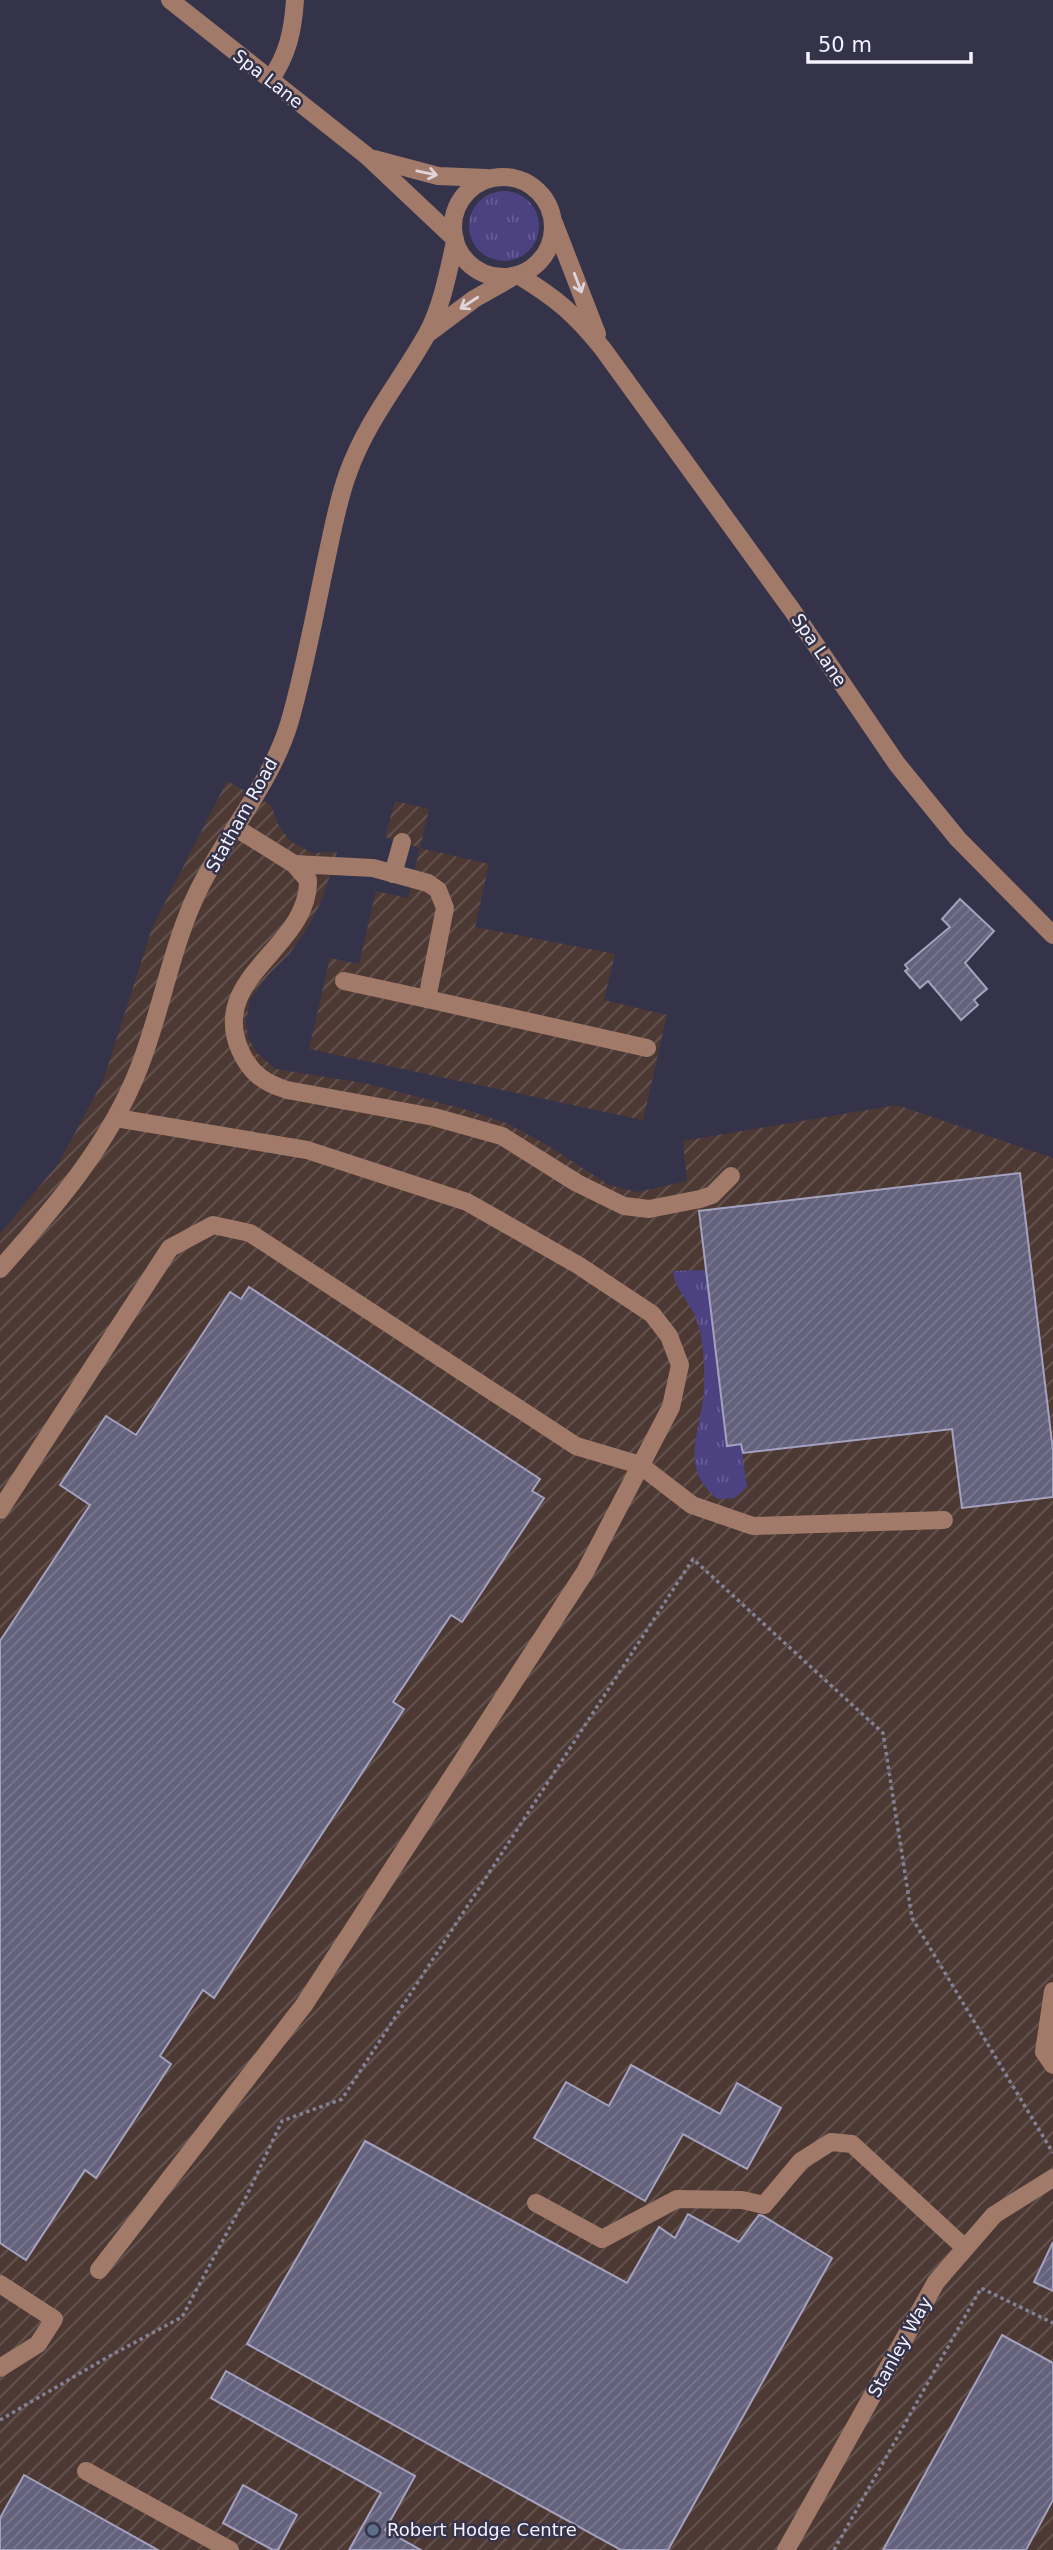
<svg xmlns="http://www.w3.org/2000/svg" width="1053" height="2550" font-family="'DejaVu Sans',sans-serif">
  <defs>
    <pattern id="industrial-furrows" width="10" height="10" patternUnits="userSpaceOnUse" patternTransform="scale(1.75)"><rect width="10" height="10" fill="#4d3934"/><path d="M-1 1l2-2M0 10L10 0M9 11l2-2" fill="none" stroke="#675652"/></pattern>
    <pattern id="grass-tufts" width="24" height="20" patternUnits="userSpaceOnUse" patternTransform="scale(1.75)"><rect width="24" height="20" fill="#4c4282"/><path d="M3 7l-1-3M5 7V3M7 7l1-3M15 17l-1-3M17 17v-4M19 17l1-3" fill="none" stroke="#665e95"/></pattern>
    <pattern id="building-hatch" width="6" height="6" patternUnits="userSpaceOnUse" patternTransform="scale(1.75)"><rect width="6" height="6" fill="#63617b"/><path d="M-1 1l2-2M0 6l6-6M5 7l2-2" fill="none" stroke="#7a788f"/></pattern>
  </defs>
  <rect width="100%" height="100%" fill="#35334a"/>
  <!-- industrial -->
  <g fill="url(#industrial-furrows)">
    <polygon points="227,781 271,805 278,824 290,841 312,853 337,852 322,900 308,927 290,953 268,975 250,999 246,1022 248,1037 257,1053 276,1069 369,1084 467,1110 506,1123 547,1145 609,1185 637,1192 687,1181 683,1141 897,1105 1053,1158 1053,2550 0,2550 0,1234 58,1164 103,1081 152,928"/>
    <polygon points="395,801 429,809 420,848 489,864 475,927 615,954 604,1000 667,1015 643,1120 309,1049 330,958 359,964 376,891 408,898 420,848 385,837"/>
  </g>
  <!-- grass -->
  <g fill="url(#grass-tufts)">
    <circle cx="504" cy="226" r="35"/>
    <path d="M706,1270L727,1446L741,1444L747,1487L735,1498L718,1499C677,1467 702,1431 704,1389C705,1366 704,1335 694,1314C687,1299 674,1287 673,1271Z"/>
  </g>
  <!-- building -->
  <g fill="url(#building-hatch)" stroke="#a4a2be" stroke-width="2">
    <polygon points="960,899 994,931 965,963 987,989 974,1000 978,1005 961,1020 928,981 920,988 905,971 908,969 905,965 950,927 942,919"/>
    <polygon points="1020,1173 1053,1451 1053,1497 962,1508 952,1429 743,1453 741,1444 727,1446 699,1211"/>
    <polygon points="249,1287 540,1479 532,1491 544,1498 462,1622 451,1615 393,1702 404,1709 214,1998 203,1990 160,2056 171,2064 96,2178 85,2170 26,2260 0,2243 0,1641 90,1505 60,1485 106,1416 136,1435 230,1292 241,1299"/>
    <polygon points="631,2065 720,2114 737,2083 781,2108 747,2169 683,2134 645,2201 534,2138 566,2082 609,2106"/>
    <polygon points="365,2141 627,2283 659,2227 675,2238 688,2214 739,2242 759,2215 763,2216 832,2258 668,2550 621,2550 247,2344"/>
    <polygon points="1053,2242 1053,2291 1034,2282"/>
    <polygon points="1002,2335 1053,2363 1053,2500 1026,2550 883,2550"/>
    <polygon points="226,2371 415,2476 385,2530 421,2550 349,2550 381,2493 211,2398"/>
    <polygon points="24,2475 158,2550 0,2550 0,2518"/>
    <polygon points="243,2485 297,2515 278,2550 273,2550 223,2523"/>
  </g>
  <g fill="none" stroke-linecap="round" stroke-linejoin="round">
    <!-- path -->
    <g stroke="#838294" stroke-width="3.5" stroke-dasharray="3.5 3.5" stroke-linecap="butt">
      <polyline points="0,2420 106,2358 182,2317 246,2197 282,2121 342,2099 693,1559 883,1733 912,1918 1053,2153"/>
      <polyline points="834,2550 981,2288 1053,2323"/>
    </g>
    <!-- minor -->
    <g stroke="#a17a69" stroke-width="18">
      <polyline points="170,0 367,156 455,239"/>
      <path d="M270,80C288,55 293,30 295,0"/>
      <polyline points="374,159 438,176 487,178"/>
      <circle cx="503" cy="227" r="50"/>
      <polyline points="554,223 597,334"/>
      <path d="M518,275C556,298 575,314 603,349L792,610L897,764L958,839L1053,935"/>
      <polyline points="430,332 474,299 511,278"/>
      <path d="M236,828L294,864L308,880C310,947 208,976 240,1050C250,1073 264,1083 287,1090L434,1117L502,1136L577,1183L624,1206L649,1209L700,1199L712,1195L731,1176"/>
      <polyline points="294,864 373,868 428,883 438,890 445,908 427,999 344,981"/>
      <polyline points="393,874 402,842"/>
      <polyline points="427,999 647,1048"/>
      <path d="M0,1269C54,1208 109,1145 139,1068C162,1010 171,946 199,889C227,833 270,785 289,724C305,669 315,612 327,556C333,528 338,500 348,473C367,420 400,382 427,334C442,306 448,273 455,242"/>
      <polyline points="0,1510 170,1248 213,1225 250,1233 576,1446 640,1465 692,1505 753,1526 944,1520"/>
      <polyline points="1053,1991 1044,2052 1053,2065"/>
      <polyline points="536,2203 602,2239 677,2199 742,2200 764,2205 801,2161 831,2142 852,2144 965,2248"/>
      <polyline points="99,2270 304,2005 585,1572 671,1407 680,1365 669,1336 652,1314 578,1265 467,1202 307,1150 116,1118"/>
      <polyline points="0,2284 54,2319 38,2344 0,2368"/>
      <polyline points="86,2471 230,2550"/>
      <polyline points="786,2550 936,2282 994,2215 1053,2178"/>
    </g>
  </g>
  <!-- one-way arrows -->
  <defs><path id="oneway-shaft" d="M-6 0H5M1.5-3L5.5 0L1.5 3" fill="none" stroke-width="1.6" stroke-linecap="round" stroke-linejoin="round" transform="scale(1.75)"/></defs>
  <g stroke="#ded4d9">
    <use href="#oneway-shaft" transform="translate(427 173) rotate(12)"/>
    <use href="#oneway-shaft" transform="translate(578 283) rotate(69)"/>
    <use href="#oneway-shaft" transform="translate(469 303) rotate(147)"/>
  </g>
  <!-- markers -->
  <circle fill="#5c6f8a" stroke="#35334a" stroke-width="2.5" cx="373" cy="2530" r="7"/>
  <g text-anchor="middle" stroke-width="5" stroke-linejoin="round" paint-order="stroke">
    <!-- street labels -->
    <g font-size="18" fill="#f3f2fe" stroke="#35334a">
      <text transform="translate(268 79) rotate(38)" y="6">Spa Lane</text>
      <text transform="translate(819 650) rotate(56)" y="6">Spa Lane</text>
      <text transform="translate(242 815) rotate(-61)" y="6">Statham Road</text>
      <text transform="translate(900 2347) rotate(-61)" y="6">Stanley Way</text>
    </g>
    <!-- poi labels -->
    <g font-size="18" fill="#f3f2fe" stroke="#35334a" text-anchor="start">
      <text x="387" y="2536">Robert Hodge Centre</text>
    </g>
  </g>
  <!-- scale -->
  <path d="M808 52v10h163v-10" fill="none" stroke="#f3f2fe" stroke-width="3.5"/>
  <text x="818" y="52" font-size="21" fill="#f3f2fe" stroke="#35334a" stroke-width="5" paint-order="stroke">50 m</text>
</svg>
